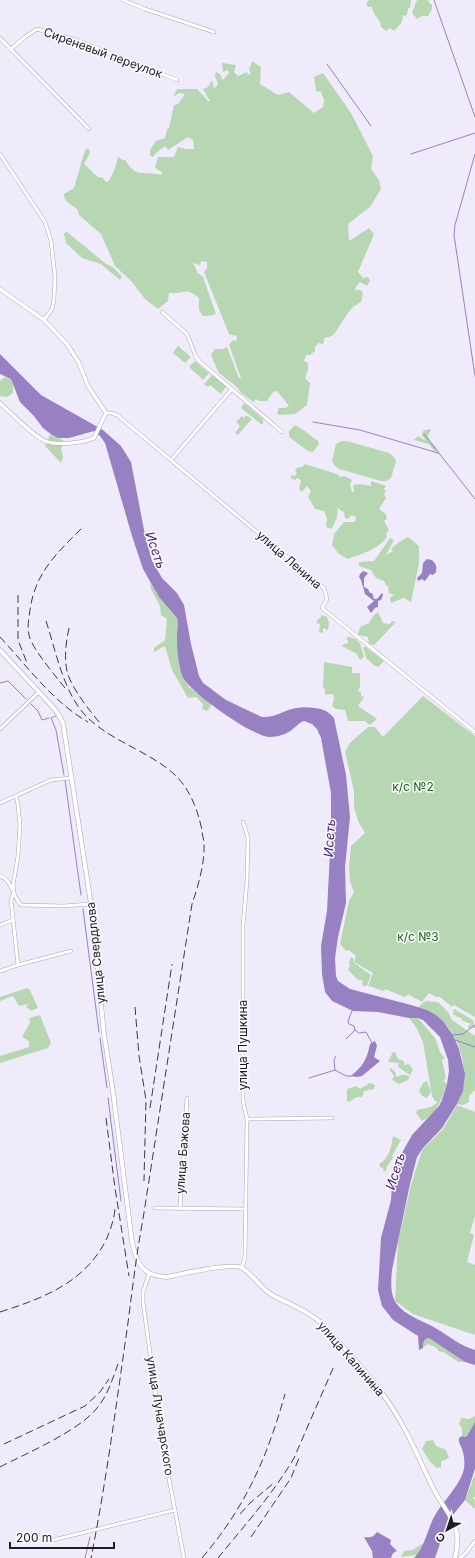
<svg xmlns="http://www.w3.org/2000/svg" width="475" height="1558" font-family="Inter,sans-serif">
  <rect width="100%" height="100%" fill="#f0ebfb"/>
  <!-- green -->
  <g fill="#b7d7b3">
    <path d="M369,0H411L410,8H408L407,15L405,16L403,15L402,22L394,31L390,28L386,31L381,27C381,19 373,16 372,7H368L366,4Z"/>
    <polygon points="417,0 428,0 430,4 432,4 432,9 428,16 422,16 417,19 412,13"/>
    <path d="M252,61L261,67L260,84L278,95L289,92L314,113L323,107L324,100L321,92L316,91L314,77L323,73L351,113L373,156L371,169L379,180L381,189L370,207L348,224L349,241L369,228L374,234L358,272L363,278L368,277L370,281L367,286L360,282L355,288L356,290H360L363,292L361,302C358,304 353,306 351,309C347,314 344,319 340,325C334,333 336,336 324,338V342L323,344L318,343L315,347V351L310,355H306L304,361L308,363V370L305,378L310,383L307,405L295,414L279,415L277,413L279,408H285L289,406L277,391L273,392L267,401H259L256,399L253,402L241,393L237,387L219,373L211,355L215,349H222L227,347L239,378H241L229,345L233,340L236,341L237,336L229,334L204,272L207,268V262L201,261L200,265L193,263L198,273L203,277L216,314L210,316H203L199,310V298C185,286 185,295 169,293L168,301L158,309L145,299L132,282L115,266L101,234L79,215L77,209C71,204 64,202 64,194L74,188L85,150L88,148L90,153L84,164L98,177L103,178L106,182L109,181C113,173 117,165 118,156L122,160H125C137,179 143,170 161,175L162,172L155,168L158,157H174L178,147L186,149H194L193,140L188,137L168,150L165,146L156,153L153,157L150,155V150L156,141L165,138L167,129L169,128L174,105L178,104L185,94L179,93L173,97L177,89H197L208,101H210L203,89L208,87L212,80L214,88L218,85L215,75L216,72L220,74L223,80L229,73L228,70L223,72L222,63L236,65L234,72L238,76L247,72L248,75L251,73L249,70Z"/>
    <polygon points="67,232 105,263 114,268 122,277 120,280 101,264 82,258 66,243 64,233"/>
    <polygon points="178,346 191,357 185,363 173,353"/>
    <polygon points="195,361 209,373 203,380 189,367"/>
    <polygon points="212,375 226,386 221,394 210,385 208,387 204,384"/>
    <polygon points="5,377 11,379 13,385 13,393 7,397 0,396 0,381"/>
    <polygon points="244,403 263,419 263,424 261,424 241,408"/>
    <polygon points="246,415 252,419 238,435 235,433 240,426 236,422 242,416 244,418"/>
    <polygon points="295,425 302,429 318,441 319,444 313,452 308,451 289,437 289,431"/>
    <polygon points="429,429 431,430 427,437 429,438 430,441 437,448 435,452 429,444 414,440 418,436 426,441 422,435 423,431"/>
    <polygon points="50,435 63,440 64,443 61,449 63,457 61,463 45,446"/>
    <polygon points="342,441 347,441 389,453 393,456 396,461 391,478 386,481 381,481 339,469 335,466 332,461 336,444"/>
    <path d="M305,464L337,474L340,477L345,476L352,480L350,485L352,492H354L353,485L359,484L371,486V481L386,486L384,489L386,491L384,494L386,498L379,509L386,514L387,519L384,521L389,530L386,534L387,537C379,549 361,554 348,559L339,554L332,545L334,534L344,522H355L356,517L352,515L348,519L345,518L344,512L340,510L338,507L337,517L332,529L326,527L327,519L324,511L315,509L308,497L311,491L307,486L302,492L299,489L301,480L297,478L295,480L291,478V475L295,476L297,473L295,470L297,468L302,467Z"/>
    <polygon points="408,537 419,546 419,563 411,602 404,598 391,603 390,598 394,595 389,593 388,586 386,585 384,581 376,578 371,570 359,566 359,562 374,561 390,538 394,540 386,555 393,551 391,549 399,542"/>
    <polygon points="150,582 159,597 177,618 178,622 179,666 189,687 211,703 211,706 207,711 202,709 203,704 196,697 188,698 172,670 165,646 154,652 154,648 165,640 167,619 161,615 160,606 151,589"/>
    <polygon points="378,612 383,623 390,624 392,621 396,622 374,645 369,644 368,637 358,635 360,627 369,623 374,615"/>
    <polygon points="321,615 327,617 329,623 328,630 323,628 323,632 321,633 319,631 320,624 316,623 319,618 321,618"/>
    <polygon points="349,637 356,639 360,644 364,656 361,660 359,659 357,654 342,646 344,644 349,643 346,638"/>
    <path d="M363,647H366L384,661L378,667C372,665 371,661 366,658Z"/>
    <polygon points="324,662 352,667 352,673 360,673 360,687 358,691 361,693 361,696 364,697 358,706 377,719 370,725 365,721 348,721 345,710 336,709 332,706 334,699 333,694 325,695 325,688 323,689"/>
    <polygon points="423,696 475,736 475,1017 454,1005 452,1007 440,997 436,997 429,993 422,1002 408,994 405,997 385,989 384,991 368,986 373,973 354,962 356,956 349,950 346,951 340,944 349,901 354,892 350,882 349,866 351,846 365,833 358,821 354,807 354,791 345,752 350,743 368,727 375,727 383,737"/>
    <polygon points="351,957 354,959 353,962 371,975 367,986 363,986 362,980 358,980 348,970 350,966 349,962"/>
    <polygon points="27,988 30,990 38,1008 31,1011 26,1007 29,1004 19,1006 13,996 0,1001 0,997"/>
    <path d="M426,1001L438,1002L448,1012L452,1020L475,1036V1090L469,1096V1102L463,1105L457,1104C472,1077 462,1035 437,1016C432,1012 424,1010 418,1007Z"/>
    <polygon points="454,1009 473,1020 475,1028 468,1028 468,1026 471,1024 463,1021 461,1018 458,1017 453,1014"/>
    <polygon points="40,1015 51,1043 48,1048 0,1063 0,1056 29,1047 29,1041 22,1037 30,1023 29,1018"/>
    <path d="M409,1018H418L435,1038L440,1052L445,1058L442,1060L446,1078L443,1081L447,1084C442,1098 437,1114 422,1121L416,1113L417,1110L431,1107L438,1102L435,1101L432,1096L423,1042L416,1027Z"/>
    <polygon points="393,1052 395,1052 398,1059 404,1061 404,1065 409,1064 413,1070 410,1075 398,1067 399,1063 388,1062"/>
    <path d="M391,1068L396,1073V1077C402,1075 404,1073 410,1077L408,1080L399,1084L392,1080L394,1076L389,1069Z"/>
    <polygon points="427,1081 431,1092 427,1098 422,1096 419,1091 423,1083"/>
    <polygon points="370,1083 375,1085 374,1089 364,1091 362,1097 357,1097 349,1102 347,1101 347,1089 356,1086 360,1089"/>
    <polygon points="457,1105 475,1112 475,1216 470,1233 474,1235 467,1262 475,1265 475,1335 413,1314 395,1301 398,1242 411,1185 422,1150 443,1129"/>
    <path d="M393,1136L401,1140L392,1156L393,1158L387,1166L386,1171L384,1172L383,1168L380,1167L379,1164C389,1159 391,1147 393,1136Z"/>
    <polygon points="428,1338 433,1340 465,1362 458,1362 445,1353 439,1351 435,1347 428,1344 423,1348 423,1341"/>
    <polygon points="475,1416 475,1422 467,1436 464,1437 462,1436 462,1428 459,1424 461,1418 469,1419"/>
    <path d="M433,1440C435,1446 439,1448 445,1449L449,1457L446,1460L441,1461V1467L437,1468L430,1462L422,1449L426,1441Z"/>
    <polygon points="475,1474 475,1497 473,1497 475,1501 475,1509 465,1500"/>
    <polygon points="424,1543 417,1555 401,1557 404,1551 412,1550"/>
  </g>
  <!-- water -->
  <g fill="#9881c2">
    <path d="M0,354L41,395L103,430L121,446L131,462L145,535L152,561L162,578L177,593L184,605L191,644L199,676L203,683L210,688L226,700L262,717C275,718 284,710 296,708C302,707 308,707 315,708C323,709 328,711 334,718L346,775L350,817L345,867L346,903L338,937L335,958L336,976L338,981L350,989L411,1005L427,1010L436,1015L443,1021L453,1035L459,1049L465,1074L463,1091L457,1104L442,1128L423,1148L417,1157L410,1184L392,1270C391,1280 390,1294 396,1303C405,1316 424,1321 437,1329C450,1337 461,1346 475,1350V1365L465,1362L429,1338C423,1339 423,1343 423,1348L419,1350L418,1336L393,1320L382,1306L378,1290L381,1238L391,1200L392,1185L403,1151L412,1135L439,1106L442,1100L447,1084L449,1071L448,1060L440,1037L423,1020L418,1018H409L378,1012L353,1011L332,1001L325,992L322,974L321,946L327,911L331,833V793L321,738L317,729L312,724L304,721C300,722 298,725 294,728C288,734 278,737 269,737C252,736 187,691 182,675C178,664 177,648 177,636C177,630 179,624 177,618L159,597L143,569L132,536L105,443L100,436L94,431L69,438H58L52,435L43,428L34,416L20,402L11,379L0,374Z"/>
    <path d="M427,559L432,560C436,564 437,566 436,572L433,575L430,574L425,581L422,579L418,581L417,578L422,573L423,563Z"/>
    <polygon points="363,571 368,573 364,578 364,587 368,589 370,593 372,593 374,599 377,599 382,593 383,595 381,600 378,601 378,607 375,608 371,613 367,607 374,601 365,594 361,580 359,577 360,574"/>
    <path d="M375,1041L377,1046L374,1057L380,1061L362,1076L357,1077L351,1076C363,1066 367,1059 370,1044Z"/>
    <path d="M475,1422V1468L473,1475L465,1500L448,1521L435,1558H414C424,1548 427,1532 433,1519C440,1504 462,1484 464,1468C465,1463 464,1454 462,1449C461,1445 458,1443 459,1438L462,1436L465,1437L467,1436Z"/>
    <path d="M377,1532L391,1540L390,1544L397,1551L393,1553L391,1558H373L372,1551L364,1537C371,1538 373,1537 377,1532Z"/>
  </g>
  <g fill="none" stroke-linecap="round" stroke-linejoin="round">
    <!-- stream -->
    <g stroke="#9881c2" stroke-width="1">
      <polyline points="434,0 475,117"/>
      <polyline points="327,64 371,126"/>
      <polyline points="411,154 475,133"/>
      <polyline points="475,154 455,225 454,235 475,376"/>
      <polyline points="313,422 360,430 438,453"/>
      <polyline points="424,434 475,499"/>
      <polyline points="0,683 8,681 26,699"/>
      <polyline points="31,704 38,711 42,720 49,718"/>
      <polyline points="56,716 51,718 56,730 64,775"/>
      <polyline points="65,780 81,895"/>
      <polyline points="83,909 99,1032"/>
      <polyline points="355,1030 359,1033 366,1032 372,1043"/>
      <polyline points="453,1035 463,1034 475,1025"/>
      <polyline points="100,1038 107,1088"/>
      <polyline points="346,1039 355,1030 354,1026 349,1024 348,1021 352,1011"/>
      <polyline points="455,1040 475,1047"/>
      <polyline points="335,1070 334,1060 336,1056"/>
      <polyline points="309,1078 335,1070 346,1076 352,1076"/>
      <polyline points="108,1098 121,1201"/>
      <polyline points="85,1558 90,1537"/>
    </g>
    <!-- minor casing -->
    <g stroke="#aaa5b4" stroke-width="4">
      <g id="minor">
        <polyline points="123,0 145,9 214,32"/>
        <polyline points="0,38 89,129"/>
        <polyline points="11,49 25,37 37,29 79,41 177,80"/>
        <polyline points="0,154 45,222 51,241 55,276 54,299 52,309 44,320"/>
        <polyline points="162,312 187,334 196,357 200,362 282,432"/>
        <polyline points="106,413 111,413 117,415 324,588 327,599 322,608 475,732"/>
        <polyline points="171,460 232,389"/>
        <polyline points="0,729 39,692"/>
        <polyline points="16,796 18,805 20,825 18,856 13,885 14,892 11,900 18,965"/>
        <polyline points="0,803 51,780 71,778"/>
        <path d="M0,876C13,881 12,896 21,905L63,906L91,904"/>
        <polyline points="0,925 13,920"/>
        <polyline points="0,971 18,965 71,951"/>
        <polyline points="247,1119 332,1118"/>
        <polyline points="155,1208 246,1209"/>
        <polyline points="180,1209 187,1098"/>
        <polyline points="242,1268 245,1257 247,1119 243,1101 243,926 247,880 248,838 243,822"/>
        <polyline points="149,1274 143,1292 143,1302 163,1447 184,1558"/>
        <polyline points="49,1541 175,1510"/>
        <polyline points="460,1558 465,1554 475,1541"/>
      </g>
    </g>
    <!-- tertiary casing -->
    <g stroke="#aaa5b4" stroke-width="4.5">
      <path id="tertiary" d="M0,289L44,320L67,344L79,363L88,386L106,413L94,438C82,443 57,446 45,441C32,435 11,413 0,403"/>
    </g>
    <!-- secondary casing -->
    <g stroke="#aaa5b4" stroke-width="5">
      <path id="secondary" d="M0,650L50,704L57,712L63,723L91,904L104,1034L113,1092L132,1242C137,1264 142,1276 167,1277C181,1274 232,1262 242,1268C254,1275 260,1288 272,1295C289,1304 305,1309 320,1322C343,1347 368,1372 387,1400C406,1427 418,1457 432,1486C446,1515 464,1523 455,1558"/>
    </g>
    <!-- minor -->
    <use href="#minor" stroke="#fff" stroke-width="3"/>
    <!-- tertiary -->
    <use href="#tertiary" stroke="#fff" stroke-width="3.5"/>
    <!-- secondary -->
    <use href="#secondary" stroke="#fff" stroke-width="4"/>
    <!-- rail -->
    <g stroke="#3b3940" stroke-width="1" stroke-dasharray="8 4" stroke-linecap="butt">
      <polyline points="18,595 18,640 27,663"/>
      <path d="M46,621C56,651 63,691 85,715C107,738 139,748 164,766C187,782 196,803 202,830C202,834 204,840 204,845C205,862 198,887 192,904L143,1219C136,1256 132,1293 127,1330C116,1406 106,1483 91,1558"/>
      <path d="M69,628C66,642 64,657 67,671C70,686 91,713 101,724"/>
      <path d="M0,637C26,665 54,703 88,722"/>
      <path d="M65,688C55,675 32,649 29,635C27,627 29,618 30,610C35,572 58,552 84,526"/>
      <polyline points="135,1007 139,1056 146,1100 144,1181"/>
      <polyline points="150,1108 172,964"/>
      <polyline points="106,1118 115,1188 129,1276"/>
      <path d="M0,1312C44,1298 86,1282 107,1238C111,1228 115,1217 115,1206"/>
      <polyline points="4,1444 85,1406 100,1392 109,1379"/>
      <path d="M0,1467C27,1453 79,1431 97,1408C108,1395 112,1380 118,1364"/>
      <polyline points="240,1514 250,1503 275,1482"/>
      <polyline points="251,1537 291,1478 299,1458"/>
      <path d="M202,1558C246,1506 267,1458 285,1394"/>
      <path d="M218,1558C244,1526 273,1494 294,1458L334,1366"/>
    </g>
  </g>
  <g text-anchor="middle" stroke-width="3" stroke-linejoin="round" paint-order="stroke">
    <!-- street labels -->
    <g font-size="12" fill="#1e1c22" stroke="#fbfafe">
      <text transform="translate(103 53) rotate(20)" y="4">Сиреневый переулок</text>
      <text transform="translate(289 560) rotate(41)" y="4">улица Ленина</text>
      <text transform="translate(96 953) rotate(-96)" y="4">улица Свердлова</text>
      <text transform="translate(243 1045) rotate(-90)" y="4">улица Пушкина</text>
      <text transform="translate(183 1153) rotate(-86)" y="4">улица Бажова</text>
      <text transform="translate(351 1359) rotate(49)" y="4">улица Калинина</text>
      <text transform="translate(160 1416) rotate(81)" y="4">улица Луначарского</text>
    </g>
    <!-- park labels -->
    <g font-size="12" fill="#196114" stroke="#fbfafe">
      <text x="413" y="791">к/с №2</text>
      <text x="418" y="941">к/с №3</text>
    </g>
    <!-- water labels -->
    <g font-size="13" font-style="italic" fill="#411d6c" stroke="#fbfafe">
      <text transform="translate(156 550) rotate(71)" y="5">Исеть</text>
      <text transform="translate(329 838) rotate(-86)" y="5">Исеть</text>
      <text transform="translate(395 1171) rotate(-73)" y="5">Исеть</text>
    </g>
  </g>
  <!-- north arrow -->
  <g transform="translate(447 1530) rotate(220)" stroke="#fbfafe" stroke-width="3" paint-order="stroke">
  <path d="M0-3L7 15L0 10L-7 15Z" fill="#1e1c22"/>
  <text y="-6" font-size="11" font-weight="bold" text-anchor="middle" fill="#1e1c22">С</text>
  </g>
  <!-- scale -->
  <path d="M10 1542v6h104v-6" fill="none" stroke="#1e1c22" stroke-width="2"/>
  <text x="16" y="1542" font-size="12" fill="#1e1c22" stroke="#fbfafe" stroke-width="3" paint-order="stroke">200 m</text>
</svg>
